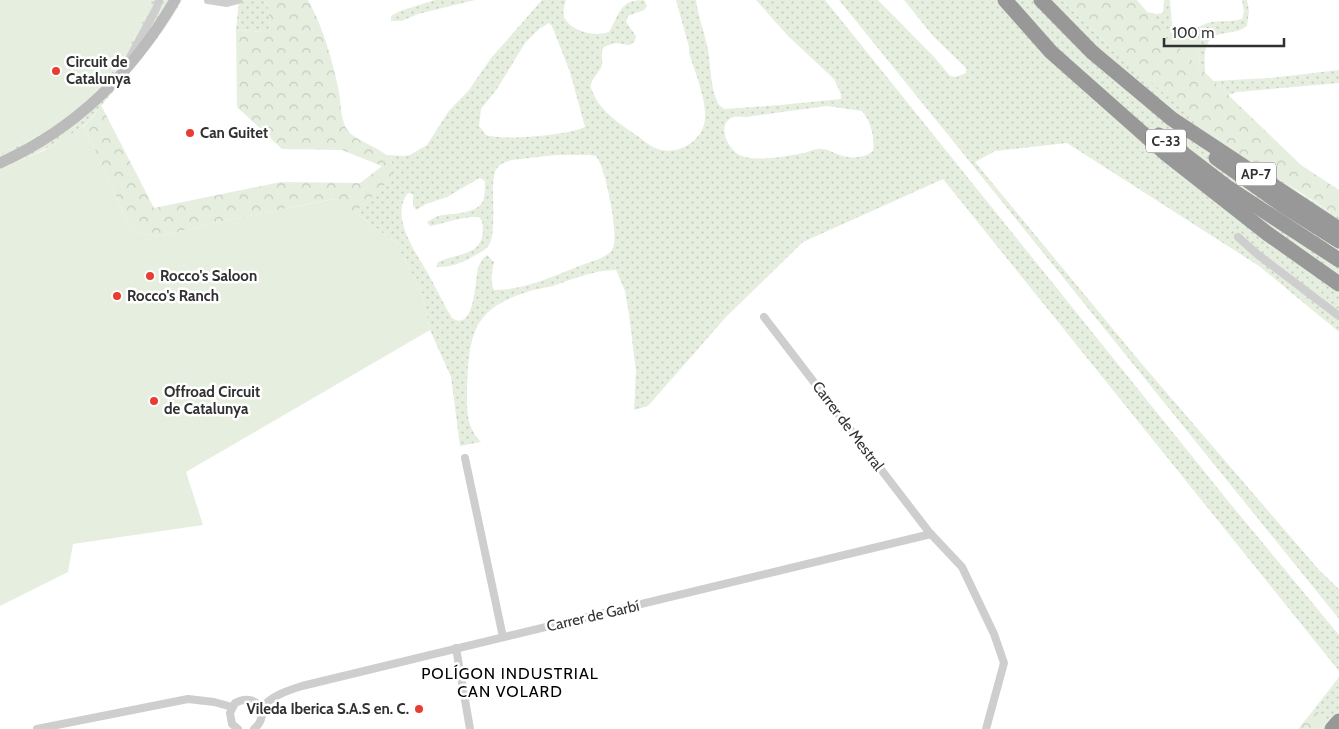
<svg xmlns="http://www.w3.org/2000/svg" width="1339" height="729" font-family="Cabin,sans-serif">
  <defs>
    <pattern id="grass-dots" width="8" height="8" patternUnits="userSpaceOnUse" patternTransform="scale(1.25)"><rect width="8" height="8" fill="#e5eedf"/><path d="M2 2h.1M6 6h.1" fill="none" stroke="#c5cdc0" stroke-width="1.8" stroke-linecap="round"/></pattern>
    <pattern id="forest-crowns" width="20" height="18" patternUnits="userSpaceOnUse" patternTransform="scale(1.25)"><rect width="20" height="18" fill="#e5eedf"/><path d="M2 6a3 3 0 1 1 6 0M12 15a3 3 0 1 1 6 0" fill="none" stroke="#c5cdc0"/></pattern>
  </defs>
  <rect width="100%" height="100%" fill="#fff"/>
  <!-- grass -->
  <g fill="url(#grass-dots)" fill-rule="evenodd">
    <path d="M151,0H182C162,37 133,69 105,101C97,110 92,120 82,127C57,145 29,157 0,169V154C20,144 42,135 61,122C101,93 135,47 151,0Z"/>
    <polygon points="239,0 267,0 270,26 268,32 236,30"/>
    <polygon points="435,0 475,0 418,14 402,21 391,21 391,16 400,11"/>
    <path d="M542,0H566C564,6 562,13 565,19C573,32 596,37 609,32C620,15 618,0 644,0L647,6L644,10L628,16L626,22L636,36L635,41L630,45L614,43L604,47C600,53 603,58 602,65C600,73 589,80 591,88C598,110 619,123 636,135C642,139 648,145 655,148C675,157 702,143 705,120C707,101 695,72 689,53V47L676,0H696C698,17 705,33 708,50C711,67 710,85 717,101C718,105 721,107 725,109L780,105L841,99V94L834,79L788,36L756,0H825L1228,501L1339,635V671L943,179L803,242L726,317L648,406L634,410L636,371L629,314L625,291L616,270C594,270 573,279 553,286C544,288 535,289 527,292C471,309 469,337 467,389C467,410 466,427 481,442L460,446L451,377L430,330L422,293L396,243L356,213C370,192 403,184 387,155L404,156L410,155L427,145L448,112L469,90L491,58ZM549,23L552,26L570,72L585,127C570,135 502,141 486,135L479,126L481,109L497,89L525,43L539,29ZM827,106L862,111C871,122 875,137 873,151C863,159 849,159 837,154C832,152 827,149 822,149C816,148 809,152 804,153C786,156 759,162 742,156C729,152 714,123 734,117C738,116 742,117 746,117ZM556,155H590L596,156L599,161C606,174 620,238 612,250C606,258 590,262 582,265C554,276 525,290 494,290C490,281 492,272 494,262L487,255C483,258 480,262 478,268C475,280 475,333 452,318C444,305 438,292 431,279C419,256 388,218 408,193L413,194V205L416,210L426,204L447,197L476,180L480,178L485,181C485,187 485,195 483,201C477,215 449,213 438,216C434,218 430,220 427,222L430,226C446,223 462,216 479,217L482,221C488,256 461,252 438,262L436,267C450,267 460,264 472,257C479,253 487,250 490,243C495,234 493,200 493,189C494,173 493,165 512,160Z"/>
    <polygon points="839,0 878,0 935,58 950,76 956,77 966,73 966,68 933,36 904,0 1062,0 1108,45 1298,192 1339,217 1339,332 1259,266 1067,143 995,151 975,162 1141,363 1319,570 1339,589 1339,619"/>
    <polygon points="1164,0 1170,0 1172,26 1168,37 1146,12 1156,14 1163,13"/>
    <path d="M1242,0H1247L1249,11L1247,26C1232,38 1209,26 1205,52C1204,59 1205,66 1205,73L1200,68L1197,28C1214,17 1225,24 1242,19L1244,12Z"/>
    <polygon points="1339,70 1339,83 1237,92 1228,95 1213,81 1271,78"/>
    <polygon points="1339,677 1339,729 1321,729 1328,720 1321,716 1315,708"/>
  </g>
  <!-- forest -->
  <g fill="url(#forest-crowns)">
    <path d="M267,0H308C323,27 331,56 338,87C341,100 340,116 346,128C354,144 396,149 393,169C389,189 367,197 356,213L333,199L219,222L161,236L140,234L128,223L84,126L94,116L101,105L154,208L281,182L360,183L382,166L342,150L282,149L237,107L236,30L268,32L270,26Z"/>
    <polygon points="1062,0 1137,0 1168,37 1301,165 1339,190 1339,217 1219,141 1108,45"/>
    <polygon points="1315,708 1321,716 1328,720 1321,729 1298,729"/>
  </g>
  <!-- garden -->
  <g fill="#e5eedf">
    <path d="M0,0H151C135,47 101,93 61,122C42,135 20,144 0,154Z"/>
    <polygon points="1172,28 1197,28 1200,68 1168,37"/>
    <polygon points="84,126 128,223 140,234 161,236 219,222 334,199 356,213 396,243 422,293 430,330 186,472 203,525 73,544 68,572 0,606 0,169 43,151"/>
  </g>
  <g fill="none" stroke-linecap="round" stroke-linejoin="round">
    <!-- street -->
    <g stroke="#cecece" stroke-width="8">
      <polyline points="208,0 227,3 238,0"/>
      <polyline points="127,63 156,9 159,0"/>
      <polyline points="1238,237 1257,254 1339,316"/>
      <polyline points="764,317 929,532 962,567 994,634 1004,663 986,729"/>
      <polyline points="465,458 503,637"/>
      <polyline points="456,648 470,729"/>
      <path d="M261,708C272,696 286,691 302,686L931,534"/>
      <polyline points="37,729 188,699 214,702 232,707"/>
      <path d="M238,729L232,724L230,713L235,703C256,691 272,714 254,729"/>
    </g>
    <!-- secondary -->
    <path stroke="#bbb" stroke-width="11" d="M0,163C77,128 132,73 175,0"/>
    <!-- highway -->
    <g stroke="#989898" stroke-width="15">
      <polyline points="1005,0 1051,52 1165,153 1268,234 1339,284"/>
      <polyline points="1041,0 1092,52 1172,119 1339,229"/>
      <polyline points="1159,135 1227,187 1339,260"/>
      <polyline points="1216,158 1285,207 1339,241"/>
      <polyline points="1332,729 1339,721"/>
    </g>
  </g>
  <!-- markers -->
  <g fill="#e93c32" stroke="#fff" stroke-width="2">
    <circle cx="56" cy="71" r="5"/>
    <circle cx="190" cy="133" r="5"/>
    <circle cx="150" cy="276" r="5"/>
    <circle cx="117" cy="296" r="5"/>
    <circle cx="154" cy="401" r="5"/>
    <circle cx="419" cy="709" r="5"/>
  </g>
  <g text-anchor="middle" stroke-width="5" stroke-linejoin="round" paint-order="stroke">
    <!-- shield labels -->
    <g fill="#fff" stroke="#6f6f6f" stroke-width="1">
      <rect x="1146" y="129.5" width="40" height="23" rx="4"/>
      <rect x="1236" y="162.5" width="40" height="23" rx="4"/>
    </g>
    <g font-size="14" font-weight="bold" fill="#313131">
      <text x="1166" y="146">C-33</text>
      <text x="1256" y="179">AP-7</text>
    </g>
    <!-- poi labels -->
    <g font-size="15" font-weight="bold" fill="#313131" stroke="#fff" text-anchor="start">
      <text x="66" y="67">Circuit de<tspan x="66" dy="17">Catalunya</tspan></text>
      <text x="200" y="138">Can Guitet</text>
      <text x="160" y="281">Rocco's Saloon</text>
      <text x="127" y="301">Rocco's Ranch</text>
      <text x="164" y="397">Offroad Circuit<tspan x="164" dy="17">de Catalunya</tspan></text>
      <text x="409" y="714" text-anchor="end">Vileda Iberica S.A.S en. C.</text>
    </g>
    <!-- street labels -->
    <g font-size="15" fill="#313131" stroke="#fff">
      <text transform="translate(848 426) rotate(53)" y="5">Carrer de Mestral</text>
      <text transform="translate(593 616) rotate(-13)" y="5">Carrer de Garbí</text>
    </g>
    <!-- neighbourhood labels -->
    <g font-size="16" letter-spacing="1" fill="#000" stroke="#fff">
      <text x="510" y="679">POLÍGON INDUSTRIAL<tspan x="510" dy="18">CAN VOLARD</tspan></text>
    </g>
  </g>
  <!-- scale -->
  <path d="M1164 38v8h120v-8" fill="none" stroke="#313131" stroke-width="2.5"/>
  <text x="1172" y="38" font-size="15" fill="#313131" stroke="#ffffff" stroke-width="4" paint-order="stroke">100 m</text>
</svg>
